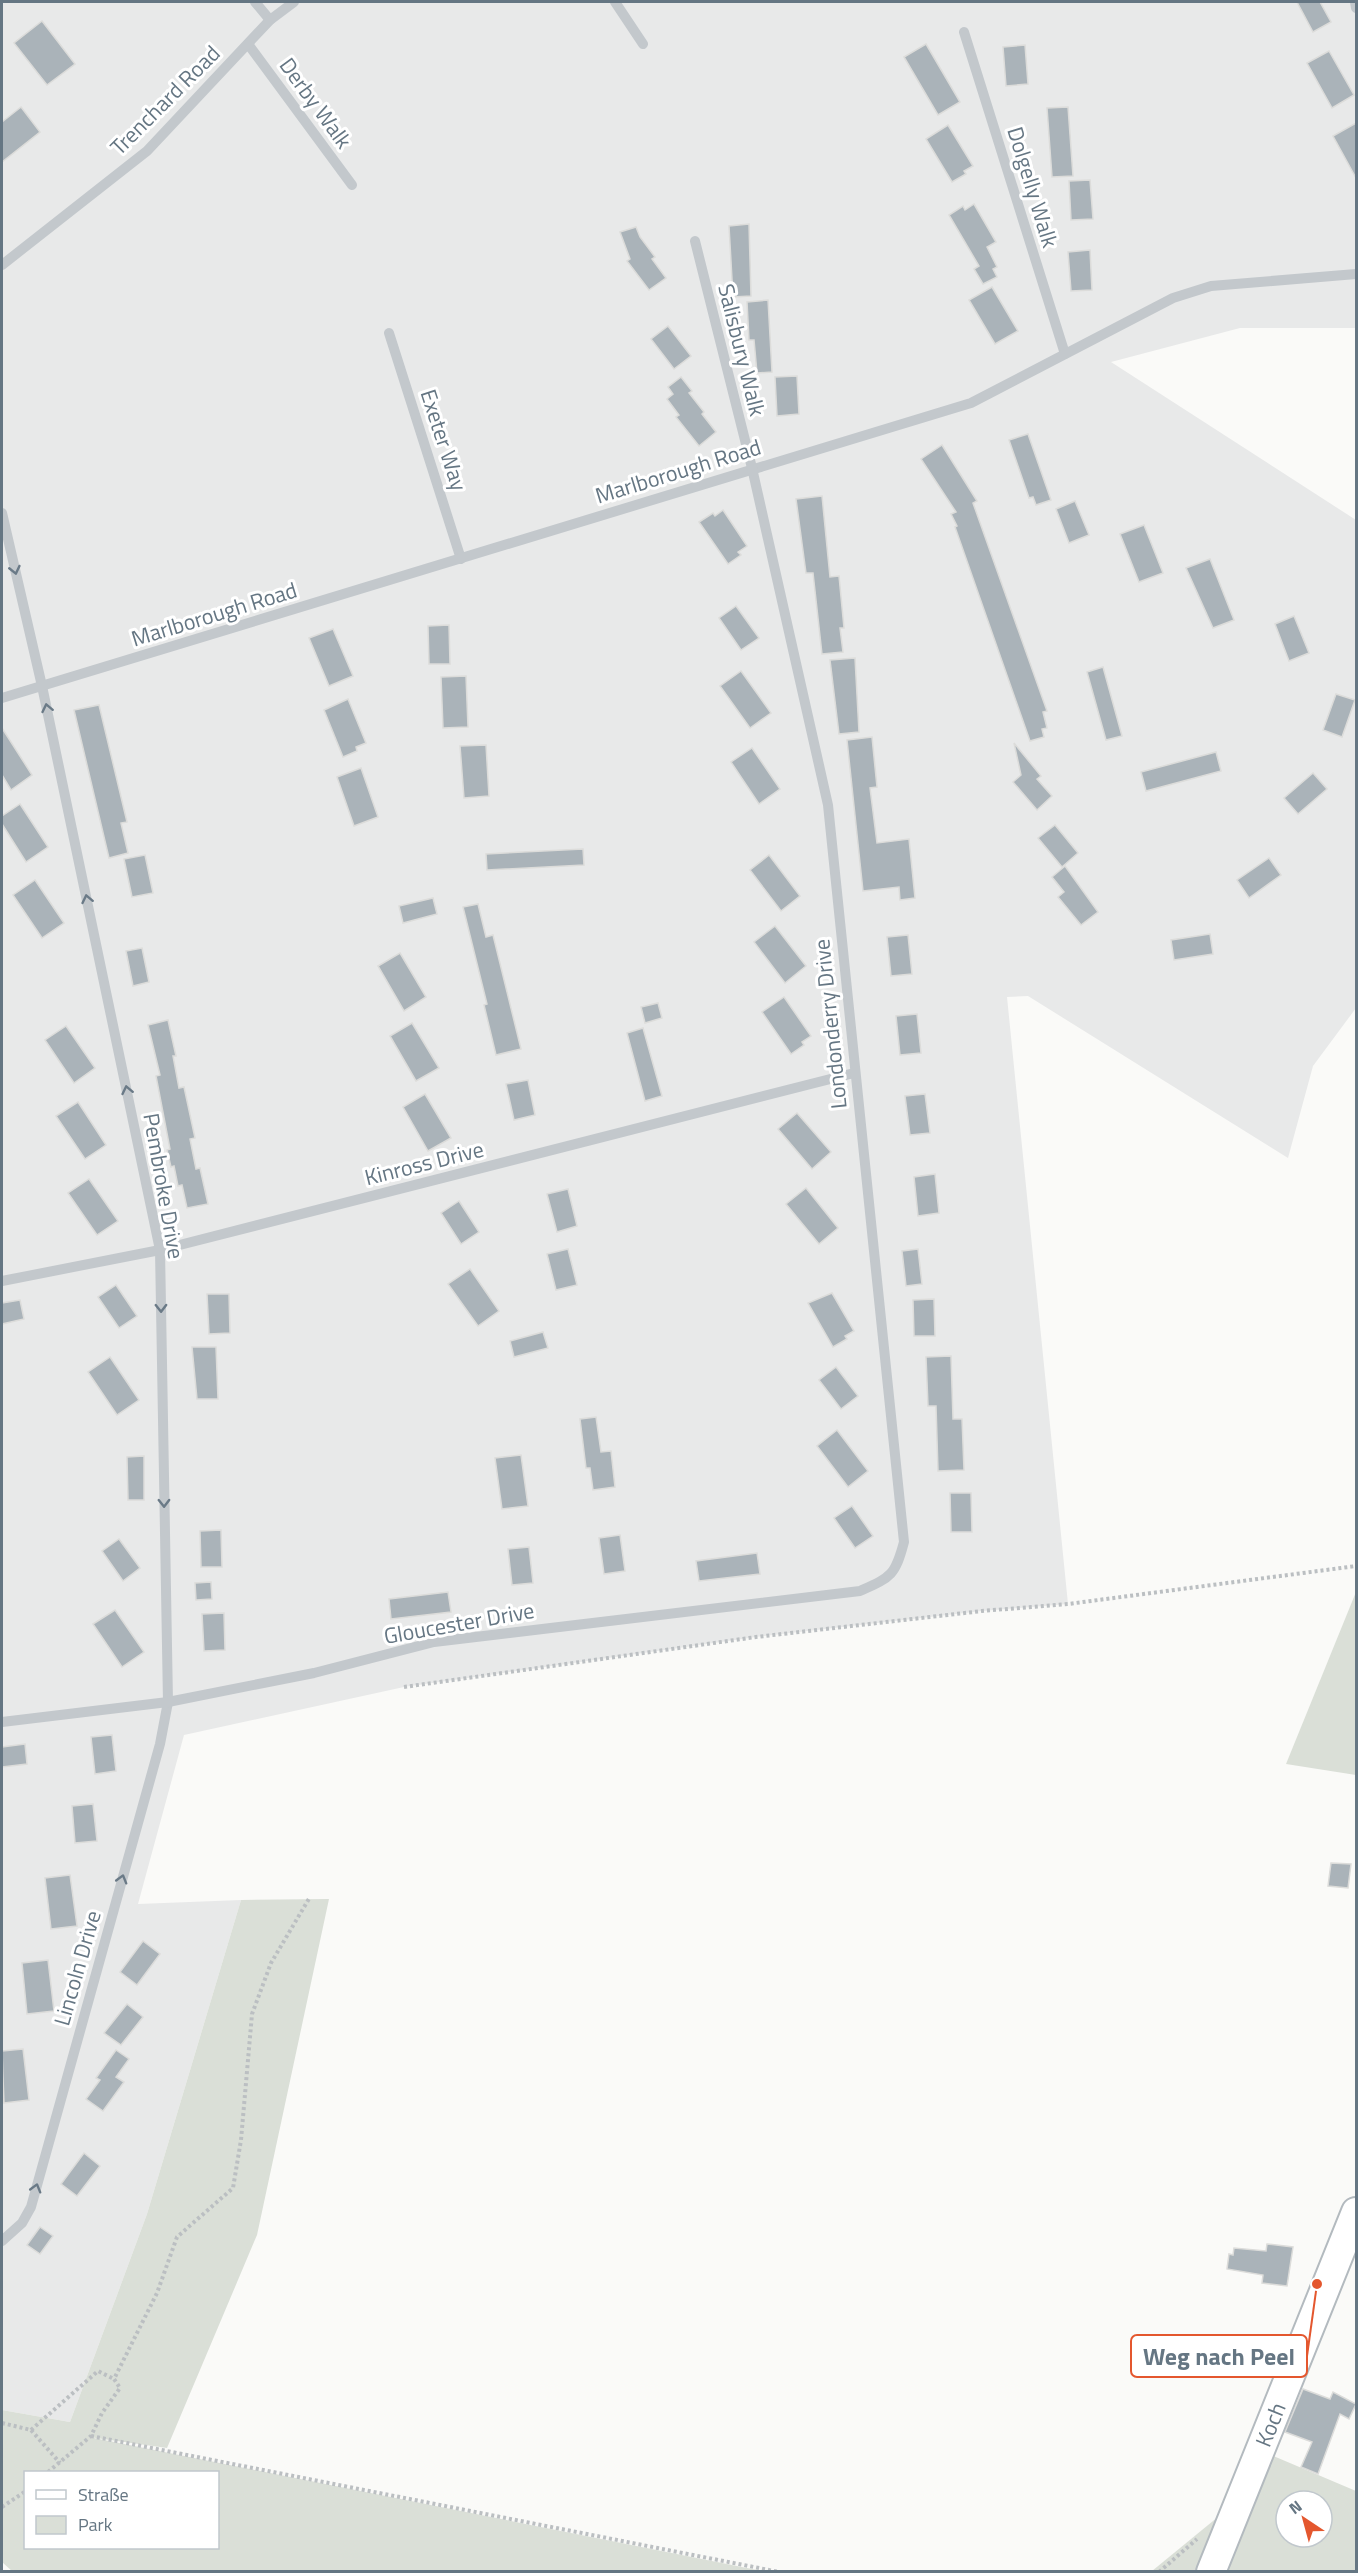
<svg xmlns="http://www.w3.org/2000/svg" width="1358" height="2573" font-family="'Titillium Web',sans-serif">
  <rect width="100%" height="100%" fill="#fafaf8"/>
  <!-- built -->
  <polygon fill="#e8e9e9" points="2,2 1356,2 1356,328 1240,328 1111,362 1356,520 1356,1008 1313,1066 1288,1158 1028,996 1007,997 1068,1604 982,1611 756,1637 404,1687 184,1735 138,1904 241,1900 147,2214 70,2422 2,2410"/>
  <!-- green -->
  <g fill="#dadfd7" fill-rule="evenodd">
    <polygon points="1356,1592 1356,1775 1286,1764"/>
    <path d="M329,1899L257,2235L167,2448L89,2437L762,2571L13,2572L2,2562V2410L70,2422L147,2214L241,1900ZM218,2472V2548H26V2472Z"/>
    <path d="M1271,2455L1356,2491V2571L1225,2572ZM1286,2501H1322V2537H1286Z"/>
    <polygon points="1224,2512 1195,2571 1152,2571"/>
  </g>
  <!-- building -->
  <g fill="#aab3b9" stroke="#dcdcda" stroke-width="1.5">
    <polygon points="1297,2 1320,2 1331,22 1313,32"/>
    <polygon points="42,21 75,64 47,85 14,43"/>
    <polygon points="926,44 960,102 938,115 904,57"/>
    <polygon points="1025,45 1028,84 1006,86 1003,47"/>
    <polygon points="1329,51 1354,95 1332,108 1307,63"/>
    <polygon points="21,107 40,132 2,162 2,122"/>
    <polygon points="1068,107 1073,176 1052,177 1047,108"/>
    <polygon points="1356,123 1356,178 1333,136"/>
    <polygon points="948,125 973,166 964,171 966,174 952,182 926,139"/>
    <polygon points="1090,180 1093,219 1071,220 1069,181"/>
    <polygon points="974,204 996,242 987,247 997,267 993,269 997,277 983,284 974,269 979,266 949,215 963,206 965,210"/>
    <polygon points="749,224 751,296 733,297 729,226"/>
    <polygon points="636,227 640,237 655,257 652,259 666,278 649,290 627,261 630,259 620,232"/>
    <polygon points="1090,250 1092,290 1071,291 1068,252"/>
    <polygon points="992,287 1018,331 995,344 969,300"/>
    <polygon points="768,300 772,372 757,373 754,340 749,340 747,302"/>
    <polygon points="668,326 691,356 674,369 651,339"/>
    <polygon points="797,376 799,414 777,416 775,377"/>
    <polygon points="681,377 692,391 689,393 704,412 702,414 716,432 699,446 676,417 679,415 667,399 673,394 668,387"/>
    <polygon points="1028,434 1051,500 1036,505 1033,497 1029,498 1009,440"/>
    <polygon points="942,445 977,501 973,503 1047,711 1043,712 1047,728 1042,729 1044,737 1030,741 955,527 957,526 951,514 956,512 921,459"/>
    <polygon points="822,496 830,577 839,576 844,628 840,628 843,652 822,654 813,573 806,573 796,499"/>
    <polygon points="1075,501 1089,535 1069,543 1056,509"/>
    <polygon points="723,510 747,546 738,552 741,555 728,564 699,522 713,513 715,516"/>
    <polygon points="1144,525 1163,573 1139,582 1120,534"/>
    <polygon points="1210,559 1234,620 1213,628 1186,568"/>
    <polygon points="736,606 759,638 741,650 719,618"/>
    <polygon points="1294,616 1309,653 1289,661 1275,624"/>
    <polygon points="449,625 450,664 429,664 428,626"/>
    <polygon points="333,629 353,676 329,686 309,638"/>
    <polygon points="855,658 859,732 839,734 830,660"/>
    <polygon points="1103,667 1122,736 1106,740 1087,672"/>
    <polygon points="741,671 771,713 750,728 720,686"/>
    <polygon points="466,676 468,727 443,728 441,677"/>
    <polygon points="1336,694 1355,700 1342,737 1323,730"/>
    <polygon points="348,699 366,743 356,747 357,751 343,757 324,710"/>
    <polygon points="99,705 127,822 121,823 128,853 109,858 74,710"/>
    <polygon points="2,728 32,775 11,790 2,775"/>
    <polygon points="872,737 877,787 870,788 877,843 909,839 915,898 900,900 899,887 863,891 847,740"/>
    <polygon points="1014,743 1041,776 1037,779 1052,796 1037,810 1013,782 1021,775"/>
    <polygon points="486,745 489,796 464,798 460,746"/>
    <polygon points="752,748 780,789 759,804 731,762"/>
    <polygon points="1216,752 1221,771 1146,791 1141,772"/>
    <polygon points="361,768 378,817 354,826 337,777"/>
    <polygon points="1313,773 1327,789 1298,814 1284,798"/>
    <polygon points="20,804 48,847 26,862 2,824 2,816"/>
    <polygon points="1055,825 1078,853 1062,867 1038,838"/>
    <polygon points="583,849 584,865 487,870 486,854"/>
    <polygon points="145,855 153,893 132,897 124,859"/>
    <polygon points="769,855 800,896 781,911 750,870"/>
    <polygon points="1269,858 1281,875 1249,898 1237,880"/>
    <polygon points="1065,866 1098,912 1081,925 1058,897 1064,892 1052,877"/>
    <polygon points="35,880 64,923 42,938 13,895"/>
    <polygon points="433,898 437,914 403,923 399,906"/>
    <polygon points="478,904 486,937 493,935 521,1049 496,1055 484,1005 487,1004 463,907"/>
    <polygon points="775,926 806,966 785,983 754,942"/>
    <polygon points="1210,934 1213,954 1174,960 1171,940"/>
    <polygon points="908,935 912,974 891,976 887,937"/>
    <polygon points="142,948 149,982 133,986 126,951"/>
    <polygon points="400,953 426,997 404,1011 378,966"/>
    <polygon points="784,997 811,1036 802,1042 804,1045 791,1054 762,1012"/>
    <polygon points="658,1003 662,1018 645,1023 641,1007"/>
    <polygon points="917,1014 921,1053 900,1055 896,1016"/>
    <polygon points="168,1020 176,1056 173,1056 179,1088 184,1087 195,1138 190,1139 196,1169 200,1168 208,1204 187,1208 182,1185 178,1186 174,1166 171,1167 167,1150 170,1149 156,1076 160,1075 148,1025"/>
    <polygon points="412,1023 439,1068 416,1081 390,1036"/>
    <polygon points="66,1026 95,1068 74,1083 45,1040"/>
    <polygon points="643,1028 662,1096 645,1101 627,1033"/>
    <polygon points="528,1080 535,1115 514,1120 506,1084"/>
    <polygon points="425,1094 451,1138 428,1151 403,1107"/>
    <polygon points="925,1094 930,1133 910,1135 905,1096"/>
    <polygon points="78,1102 106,1145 85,1159 56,1116"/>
    <polygon points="797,1113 831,1152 812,1169 778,1129"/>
    <polygon points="935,1174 939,1213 918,1216 914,1177"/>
    <polygon points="89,1179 118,1221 97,1235 68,1193"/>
    <polygon points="806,1188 838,1228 819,1244 786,1204"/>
    <polygon points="568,1189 577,1226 557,1232 547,1194"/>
    <polygon points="459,1201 479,1232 461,1244 441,1213"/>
    <polygon points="568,1249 577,1285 556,1290 547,1254"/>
    <polygon points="918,1249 922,1284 906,1286 902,1251"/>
    <polygon points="470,1269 499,1311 478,1326 448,1284"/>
    <polygon points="116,1285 137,1316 119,1328 98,1297"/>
    <polygon points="832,1293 854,1331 845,1336 847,1339 833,1347 808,1303"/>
    <polygon points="207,1294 229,1294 230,1333 209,1334"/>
    <polygon points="934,1299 935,1336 914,1336 913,1300"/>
    <polygon points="20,1300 24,1319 2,1324 2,1303"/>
    <polygon points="543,1332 548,1348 514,1357 510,1341"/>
    <polygon points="192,1347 216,1347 218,1399 197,1399"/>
    <polygon points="951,1356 953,1419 962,1419 964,1470 938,1471 936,1406 928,1406 926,1357"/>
    <polygon points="110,1357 139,1400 117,1415 88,1372"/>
    <polygon points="836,1367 858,1396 841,1409 819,1380"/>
    <polygon points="596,1417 601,1452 611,1451 615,1487 593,1490 590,1468 586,1468 580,1419"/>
    <polygon points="837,1430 868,1471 848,1487 817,1446"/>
    <polygon points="521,1455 528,1506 502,1509 495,1458"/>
    <polygon points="144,1456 144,1500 128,1500 127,1457"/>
    <polygon points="950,1493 971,1493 972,1532 951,1532"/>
    <polygon points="852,1506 873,1536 855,1548 834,1518"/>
    <polygon points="221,1530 222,1567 201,1567 200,1531"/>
    <polygon points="620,1535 625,1571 604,1574 599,1538"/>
    <polygon points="119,1539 140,1568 123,1581 102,1551"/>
    <polygon points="529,1547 533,1583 512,1585 508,1549"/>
    <polygon points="757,1553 760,1574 699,1581 696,1561"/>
    <polygon points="211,1582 212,1599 196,1600 195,1583"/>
    <polygon points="448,1592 451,1612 391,1619 389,1599"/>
    <polygon points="115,1610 144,1652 122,1667 93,1624"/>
    <polygon points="224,1613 225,1650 204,1651 202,1614"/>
    <polygon points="112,1735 116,1771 95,1774 91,1737"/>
    <polygon points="25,1744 27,1764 2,1767 2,1747"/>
    <polygon points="93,1804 97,1841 75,1843 72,1806"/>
    <polygon points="1331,1863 1351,1864 1348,1888 1328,1886"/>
    <polygon points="70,1875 77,1926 51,1929 45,1878"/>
    <polygon points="143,1941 160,1954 137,1985 120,1972"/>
    <polygon points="48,1960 54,2011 27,2014 22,1963"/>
    <polygon points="127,2004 143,2017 121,2045 104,2033"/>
    <polygon points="23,2049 29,2100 4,2103 2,2051"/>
    <polygon points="116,2050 129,2059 116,2077 124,2082 103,2111 86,2099 100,2080 96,2078"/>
    <polygon points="84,2153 100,2166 77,2196 61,2184"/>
    <polygon points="40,2227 53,2236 40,2254 27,2245"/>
    <polygon points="1267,2244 1293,2247 1287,2286 1262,2283 1263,2275 1227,2269 1229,2254 1233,2255 1234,2248 1266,2251"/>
    <polygon points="1303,2389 1330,2399 1333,2392 1356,2404 1349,2419 1340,2414 1318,2474 1301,2467 1312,2442 1285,2432"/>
  </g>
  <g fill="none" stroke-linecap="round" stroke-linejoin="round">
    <!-- secondary casing -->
    <g stroke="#b3babf" stroke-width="32">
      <g id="secondary">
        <path id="s1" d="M1211,2572L1356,2212"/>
      </g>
    </g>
    <!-- path -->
    <g stroke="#bbbfc2" stroke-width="4" stroke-dasharray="3 3" stroke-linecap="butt">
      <polyline points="404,1687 756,1637 982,1611 1068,1604 1356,1566"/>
      <polyline points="2,2423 31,2430 60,2463"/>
      <polyline points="31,2430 98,2371 114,2379"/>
      <polyline points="91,2436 779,2572"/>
      <polyline points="48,2472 91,2436 102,2413 120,2388 114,2379 157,2293 177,2237 233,2188 241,2140 252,2014 271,1963 310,1897"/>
      <polyline points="2,2507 26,2491"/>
      <polyline points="1159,2572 1197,2539"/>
    </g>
    <!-- lane -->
    <g stroke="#c3c8cc" stroke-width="10">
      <polyline points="255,2 270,20"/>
      <polyline points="615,2 643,44"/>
      <polyline points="1355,2 1356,8"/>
      <polyline points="964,32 1065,354"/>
      <polyline points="248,44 352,185"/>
      <polyline points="2,265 147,151 270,20 294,2"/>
      <polyline points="389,333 461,559"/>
      <polyline points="2,513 42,686 160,1250 168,1702 160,1744 31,2207 22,2223 2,2241"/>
      <polyline points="2,698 971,403 1173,298 1211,286 1356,274"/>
      <polyline points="2,1281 160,1250 854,1073"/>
      <path d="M2,1722L168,1702L314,1673L434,1642L860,1591C891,1577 895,1576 904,1542L828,805L752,468L695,241"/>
    </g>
    <!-- secondary -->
    <use href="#secondary" stroke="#fff" stroke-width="28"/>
  </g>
  <!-- one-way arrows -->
  <defs><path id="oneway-chevron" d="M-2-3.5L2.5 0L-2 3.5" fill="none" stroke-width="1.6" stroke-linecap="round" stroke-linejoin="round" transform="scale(1.5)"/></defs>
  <g stroke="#6a7a87">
    <use href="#oneway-chevron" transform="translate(15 570) rotate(77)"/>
    <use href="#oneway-chevron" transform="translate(47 708) rotate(-102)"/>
    <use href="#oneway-chevron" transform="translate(87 899) rotate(-102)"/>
    <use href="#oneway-chevron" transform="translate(127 1090) rotate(-102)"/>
    <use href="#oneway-chevron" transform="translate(161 1308) rotate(89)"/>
    <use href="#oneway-chevron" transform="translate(164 1503) rotate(89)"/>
    <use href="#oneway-chevron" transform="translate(122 1879) rotate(-74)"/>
    <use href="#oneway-chevron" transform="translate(36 2188) rotate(-74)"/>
  </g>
  <g text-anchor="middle" stroke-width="6" stroke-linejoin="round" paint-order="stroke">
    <!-- street labels -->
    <g font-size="22" fill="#657683" stroke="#fff">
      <text transform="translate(165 100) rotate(-45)" y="8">Trenchard Road</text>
      <text transform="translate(316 103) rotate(54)" y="8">Derby Walk</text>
      <text transform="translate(1033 187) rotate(73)" y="8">Dolgelly Walk</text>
      <text transform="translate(742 350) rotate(76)" y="8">Salisbury Walk</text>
      <text transform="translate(444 440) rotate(72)" y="8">Exeter Way</text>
      <text transform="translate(678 471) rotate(-17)" y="8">Marlborough Road</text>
      <text transform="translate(214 614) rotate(-17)" y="8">Marlborough Road</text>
      <text transform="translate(830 1024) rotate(-96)" y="8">Londonderry Drive</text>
      <text transform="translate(424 1163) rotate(-14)" y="8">Kinross Drive</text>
      <text transform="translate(164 1186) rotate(80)" y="8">Pembroke Drive</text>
      <text transform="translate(459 1623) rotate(-10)" y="8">Gloucester Drive</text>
      <text transform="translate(77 1968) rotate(-74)" y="8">Lincoln Drive</text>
      <text dy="8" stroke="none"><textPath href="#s1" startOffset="159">Koch</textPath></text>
    </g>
  </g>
  <!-- callouts -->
  <path fill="none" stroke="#e4572e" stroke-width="2" d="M1317 2284L1307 2356"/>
  <circle fill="#e4572e" stroke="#fff" stroke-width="2" cx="1317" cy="2284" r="6"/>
  <rect fill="#fff" stroke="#e4572e" stroke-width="2" x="1131" y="2335" width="176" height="42" rx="6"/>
  <g font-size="24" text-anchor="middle" font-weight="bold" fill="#657683">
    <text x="1219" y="2365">Weg nach Peel</text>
  </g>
  <!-- border -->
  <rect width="1358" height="2573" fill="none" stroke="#657683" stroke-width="6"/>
  <!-- legend -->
  <rect x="24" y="2471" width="195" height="78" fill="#ffffff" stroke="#c1c8cd" stroke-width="1.5"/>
  <rect x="36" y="2490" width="30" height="9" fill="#ffffff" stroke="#c1c8cd" stroke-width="1.5"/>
  <text x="78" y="2501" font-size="18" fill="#657683">Straße</text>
  <rect x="36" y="2516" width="30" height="18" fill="#dadfd7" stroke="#c1c8cd" stroke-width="1.5"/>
  <text x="78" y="2531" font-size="18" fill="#657683">Park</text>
  <!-- north arrow -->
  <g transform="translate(1304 2519) rotate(324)"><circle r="28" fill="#ffffff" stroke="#c1c8cd" stroke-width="1.5"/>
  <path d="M0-4.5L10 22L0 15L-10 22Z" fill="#e4572e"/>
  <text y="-9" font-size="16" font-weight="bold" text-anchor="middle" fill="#657683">N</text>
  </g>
</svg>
